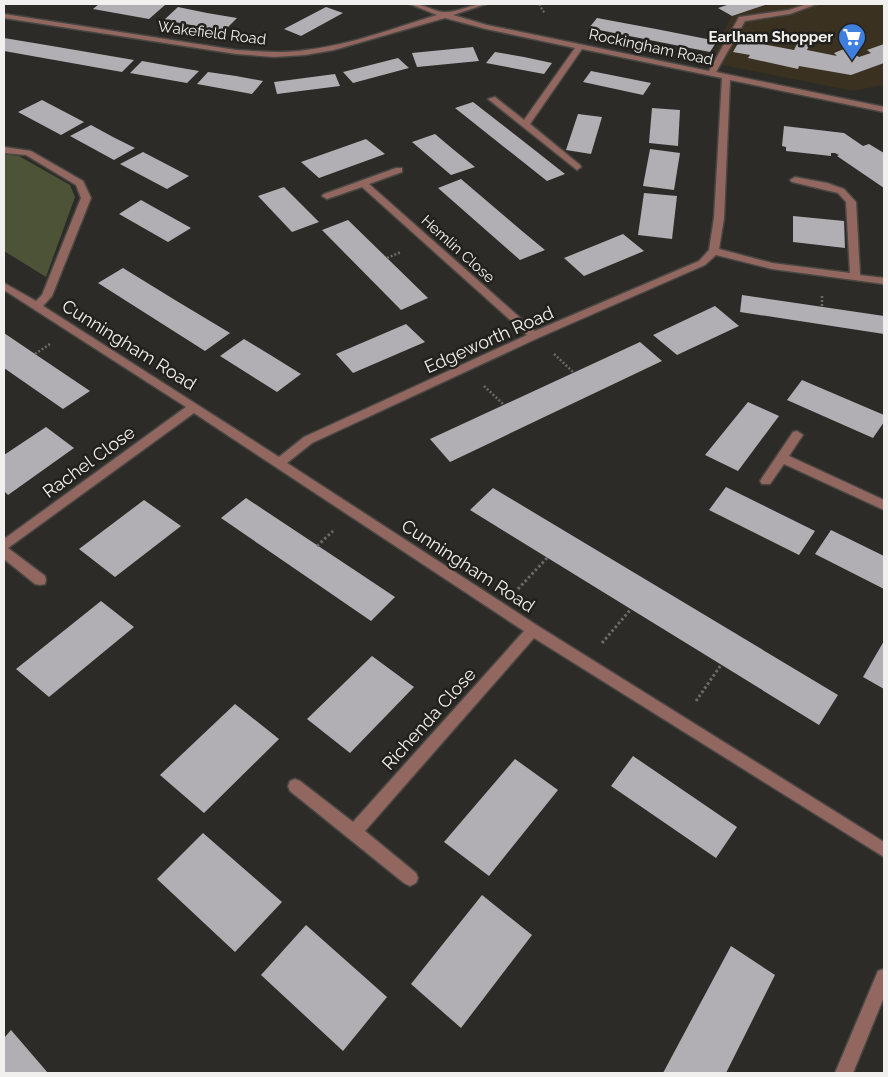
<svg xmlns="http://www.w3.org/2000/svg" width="888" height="1077" font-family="Raleway,sans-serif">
  <rect width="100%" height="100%" fill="#2c2b27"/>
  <!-- commercial -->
  <polygon fill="#3a3120" points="769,4 884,4 884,85 853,91 708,62 732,16"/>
  <!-- green -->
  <polygon fill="#4c5336" points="4,154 19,156 70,185 75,197 46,277 4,251"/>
  <!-- building -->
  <g fill="#b1afb3">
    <polygon points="99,4 157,4 165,5 149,19 93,9"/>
    <polygon points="730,4 768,4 732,16 718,8"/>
    <polygon points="178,7 207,13 237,18 224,31 164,20"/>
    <polygon points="326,7 343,13 301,36 284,29"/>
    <polygon points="597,18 656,29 717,41 710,52 589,28"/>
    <polygon points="744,33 760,36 757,43 794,50 798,42 809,45 807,50 837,56 834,53 844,49 859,57 871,53 867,50 884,44 884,63 851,75 799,66 798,69 748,58 750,55 733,52"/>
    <polygon points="4,38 52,46 134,60 122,72 4,51"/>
    <polygon points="473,47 479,61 417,67 412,53"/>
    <polygon points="495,52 524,57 552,63 544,74 486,63"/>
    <polygon points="398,58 409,68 353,83 343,72"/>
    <polygon points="142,61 170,66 199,71 187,83 130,73"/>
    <polygon points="591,71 651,83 643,95 583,82"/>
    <polygon points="208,72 236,76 263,81 252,94 197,84"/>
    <polygon points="335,74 340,86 277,94 274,82"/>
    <polygon points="42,100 84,122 61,135 18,112"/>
    <polygon points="473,102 518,137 565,174 547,181 455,108"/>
    <polygon points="652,108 680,110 678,146 649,143"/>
    <polygon points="578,114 602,117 591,154 566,150"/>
    <polygon points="91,125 113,137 135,148 114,160 70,136"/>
    <polygon points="784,126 844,133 863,146 869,144 884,153 884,188 837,156 839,155 835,153 831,153 831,156 786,151 786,147 782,146"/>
    <polygon points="435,134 454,150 475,167 451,175 412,142"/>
    <polygon points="366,139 385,154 319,178 301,162"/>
    <polygon points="650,149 680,153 674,190 643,186"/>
    <polygon points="143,152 189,176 167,189 120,164"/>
    <polygon points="461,179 522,231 545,250 520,260 438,188"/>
    <polygon points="284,187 319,222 292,232 258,196"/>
    <polygon points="644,193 677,196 672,239 638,235"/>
    <polygon points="141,200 191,228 168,242 119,214"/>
    <polygon points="793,216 844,221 845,248 793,242"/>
    <polygon points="348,220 387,258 428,298 401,310 322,230"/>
    <polygon points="623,234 644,251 584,276 564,258"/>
    <polygon points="123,268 175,300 230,333 205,351 98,283"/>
    <polygon points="742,295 884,316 884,334 740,312"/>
    <polygon points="715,306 739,326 677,355 653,335"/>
    <polygon points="406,324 425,342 353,373 336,354"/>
    <polygon points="4,333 35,354 90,391 63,409 4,368"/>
    <polygon points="244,339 272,356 301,374 277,392 220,356"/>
    <polygon points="640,342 662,361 450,462 430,439"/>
    <polygon points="802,380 884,415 884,422 873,438 787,400"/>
    <polygon points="748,402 779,416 738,471 705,455"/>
    <polygon points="46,427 74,448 8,495 4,491 4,455"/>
    <polygon points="726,487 815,531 799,555 709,510"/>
    <polygon points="493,488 838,695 819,725 470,510"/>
    <polygon points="246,498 356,571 395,597 371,621 221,518"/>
    <polygon points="144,500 181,526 115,577 79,549"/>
    <polygon points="831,530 884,556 884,589 815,554"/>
    <polygon points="101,601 134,627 49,697 16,669"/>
    <polygon points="884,641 884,689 863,677"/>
    <polygon points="372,656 414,687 350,753 307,719"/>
    <polygon points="235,704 279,739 204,813 160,775"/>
    <polygon points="633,756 737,827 716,858 611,786"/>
    <polygon points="515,759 558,790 489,876 444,842"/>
    <polygon points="203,833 282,902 235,952 157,879"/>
    <polygon points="482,895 532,935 461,1028 411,984"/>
    <polygon points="306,925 387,997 343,1051 261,975"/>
    <polygon points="731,946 775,975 726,1073 663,1073"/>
    <polygon points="11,1030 48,1073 4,1073 4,1038"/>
  </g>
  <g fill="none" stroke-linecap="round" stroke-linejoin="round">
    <!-- minor casing -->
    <g stroke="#484743" stroke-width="3">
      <g id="minor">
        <path d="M410,4C424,3 435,13 446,12C459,12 471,4 486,4L453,15L487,25L709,71L739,17L789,10L807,4H817L790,14L745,21L716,72L884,107V112L730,80L724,218L719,249L772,263L850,273L846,202L838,193L792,182L790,180L795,177L827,183L844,189L856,202L860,275L884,278V284L772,269L716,255L705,265L538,338L312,443L287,463L538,626L884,842V857L534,638L365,831L416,873L418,878L416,883L410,886L404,883L290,791L288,786L290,781L295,779L300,781L353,822L524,631L194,413L8,548L45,576L46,580L45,584L40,585L35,584L4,559V539L186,407L4,290V283L36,301L42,295L81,198L76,185L26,155L4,153V147L31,151L83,181L91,198L52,296L43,306L279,457L304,437L527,335L362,187L327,199L322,196L324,194L396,168H402V172L369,184L535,331L699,261L709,250L714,218L722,78L582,49L530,124L580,165L581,167L577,170L488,99L495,97L524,120L575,48L486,29L445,18L334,50L305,55L274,57L236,54L4,18V14L236,50C259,51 282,54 306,50C350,45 394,28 437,15Z"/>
        <polygon points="797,431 803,435 789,456 884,500 884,510 784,464 770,484 762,484 760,481 762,478 793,432"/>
        <polygon points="884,969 884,997 853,1073 835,1073 878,971"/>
      </g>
    </g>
    <!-- path-far2 -->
    <polyline stroke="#6c6b67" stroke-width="2" stroke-dasharray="2 2" stroke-linecap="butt" points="539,4 545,14"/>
    <!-- path-far1 -->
    <g stroke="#6c6b67" stroke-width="2.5" stroke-dasharray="2 2" stroke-linecap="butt">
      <polyline points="387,258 401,252"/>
      <polyline points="822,296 822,307"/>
      <polyline points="35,354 50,344"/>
      <polyline points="554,354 573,372"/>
      <polyline points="484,386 504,405"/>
    </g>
    <!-- path -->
    <g stroke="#6c6b67" stroke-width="3" stroke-dasharray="2.5 2.5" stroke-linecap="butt">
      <polyline points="317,546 333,531"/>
      <polyline points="518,589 547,558"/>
      <polyline points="602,643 631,609"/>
      <polyline points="696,701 721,665"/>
    </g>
    <!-- minor -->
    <use href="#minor" fill="#91675f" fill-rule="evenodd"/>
  </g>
  <!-- icons -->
  <defs>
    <g id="supermarket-pin" transform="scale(1.4375)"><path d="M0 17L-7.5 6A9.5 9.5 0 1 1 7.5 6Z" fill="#3f7fe0" stroke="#22211d"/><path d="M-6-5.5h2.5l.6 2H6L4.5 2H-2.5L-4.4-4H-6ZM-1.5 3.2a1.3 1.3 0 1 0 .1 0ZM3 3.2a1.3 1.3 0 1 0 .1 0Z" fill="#fff"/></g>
  </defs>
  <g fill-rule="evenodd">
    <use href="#supermarket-pin" x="852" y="37"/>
  </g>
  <g text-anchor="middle" stroke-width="5" stroke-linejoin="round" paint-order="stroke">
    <!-- far-street labels -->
    <g font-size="15" fill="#f1f0ee" stroke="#22211d">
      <text transform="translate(212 33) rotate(7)" y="5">Wakefield Road</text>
      <text transform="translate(651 47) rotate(12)" y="5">Rockingham Road</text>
      <text transform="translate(458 249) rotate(42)" y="5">Hemlin Close</text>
    </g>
    <!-- far-poi labels -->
    <g font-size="15" font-weight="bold" fill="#f1f0ee" stroke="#22211d" text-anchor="end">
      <text x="833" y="42">Earlham Shopper</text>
    </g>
    <!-- street labels -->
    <g font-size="18" fill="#f1f0ee" stroke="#22211d">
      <text transform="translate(489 340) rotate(-24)" y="6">Edgeworth Road</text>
      <text transform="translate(129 345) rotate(32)" y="6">Cunningham Road</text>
      <text transform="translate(89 462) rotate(-36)" y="6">Rachel Close</text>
      <text transform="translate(468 566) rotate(33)" y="6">Cunningham Road</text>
      <text transform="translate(429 719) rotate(-48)" y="6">Richenda Close</text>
    </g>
  </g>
  <!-- border -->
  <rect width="888" height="1077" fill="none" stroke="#f1f0ee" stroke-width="10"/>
</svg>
